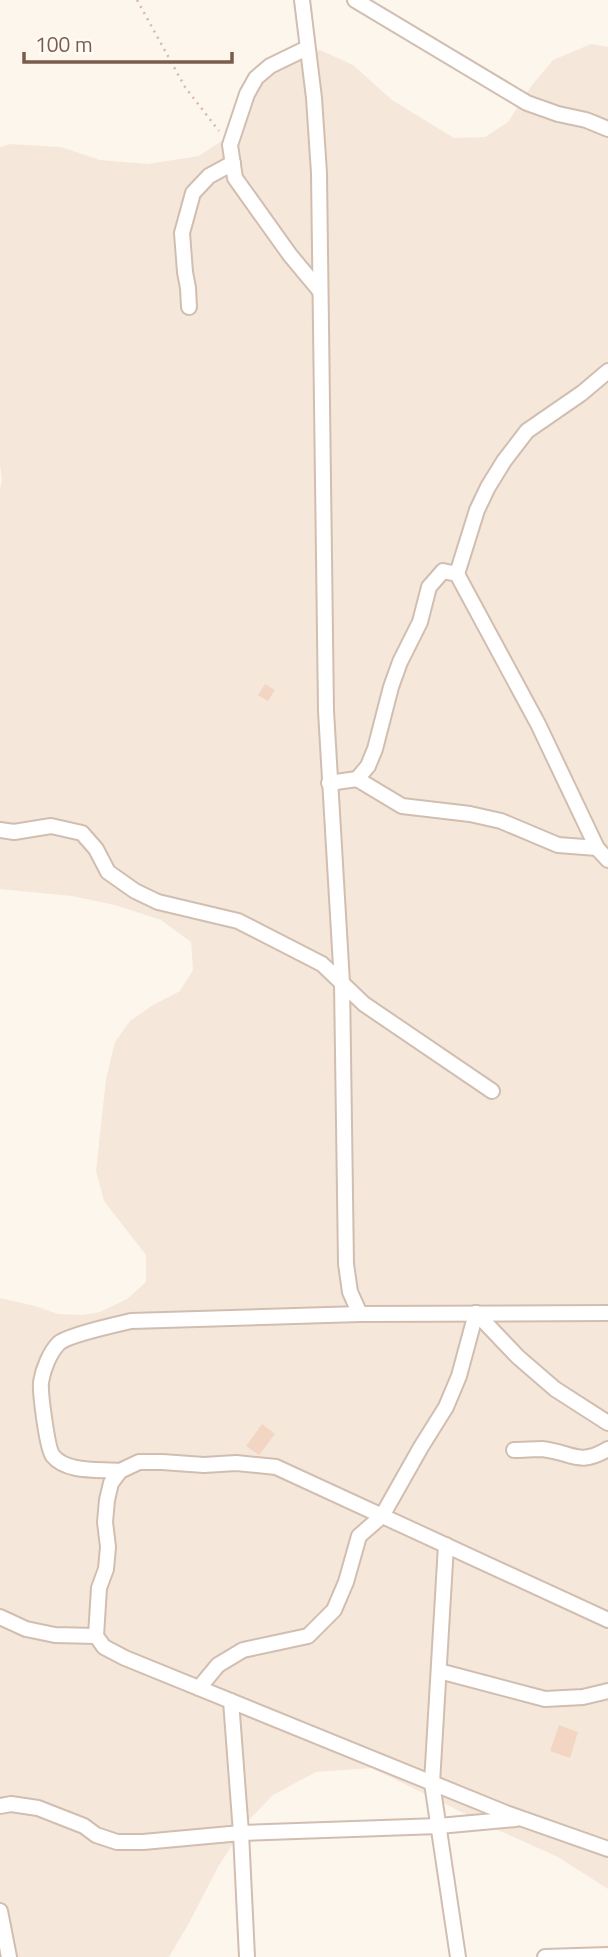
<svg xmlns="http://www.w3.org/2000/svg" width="608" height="1957" font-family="'Titillium Web',sans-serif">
  <rect width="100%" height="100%" fill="#fdf6ec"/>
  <!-- residential -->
  <polygon fill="#f5e8da" points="591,44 608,47 608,1889 558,1857 498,1830 372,1768 316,1772 273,1795 247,1822 218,1867 189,1923 169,1957 0,1957 0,1298 35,1306 58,1314 83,1315 100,1312 127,1299 146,1282 146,1255 104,1201 96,1171 106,1079 115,1042 130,1021 153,1005 180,991 193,970 191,942 161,920 115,905 72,896 0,889 0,489 2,481 0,465 0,147 10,144 61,147 100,160 148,164 199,156 229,136 248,105 265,80 285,61 320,50 353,65 392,100 454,138 485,137 508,122 532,85 553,60"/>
  <!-- building -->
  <g fill="#f3d5c3">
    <polygon points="265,684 275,690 268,701 258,695"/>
    <polygon points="262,1424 275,1434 259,1455 246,1446"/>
    <polygon points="559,1725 578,1732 570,1758 550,1751"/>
  </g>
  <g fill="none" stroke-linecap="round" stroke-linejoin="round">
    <!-- minor casing -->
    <g stroke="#d1beb0" stroke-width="18">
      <g id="minor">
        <polyline points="302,0 314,98 319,173 326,711 342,983 346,1264 350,1292 360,1314"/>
        <polyline points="355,0 527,103 558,114 586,120 608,129"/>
        <polyline points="307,48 270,66 256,78 247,94 230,145 235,178 290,255 320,291"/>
        <polyline points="189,307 188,288 185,272 182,233 193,193 209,176 233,163"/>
        <polyline points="457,574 477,510 488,487 504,461 527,431 582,393 608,371"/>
        <polyline points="357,779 402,806 470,814 501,821 558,845 597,848"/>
        <polyline points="329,783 357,779 368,766 375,749 391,687 400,662 420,622 429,587 443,571 457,574 538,724 597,848 608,860"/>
        <polyline points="0,830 14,832 51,826 82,833 96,849 108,872 135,891 158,902 238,921 322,964 364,1004 492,1091"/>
        <polyline points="476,1313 518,1357 555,1389 608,1423"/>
        <path d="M514,1450C523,1450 533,1449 542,1449C572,1452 578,1467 608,1449"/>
        <path d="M120,1471C99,1469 67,1473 53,1456C47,1449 40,1392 41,1382C43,1369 50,1352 59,1343C68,1335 118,1324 131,1321L360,1314L608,1313"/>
        <polyline points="446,1545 432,1783 458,1957"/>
        <polyline points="0,1617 26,1629 55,1635 96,1636"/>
        <polyline points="608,1620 276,1467 236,1463 204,1465 162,1462 139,1462 120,1471 111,1483 107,1500 105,1522 108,1547 106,1569 99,1588 96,1636 104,1647 125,1658 506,1813 608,1849"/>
        <polyline points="439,1671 545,1699 583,1697 608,1691"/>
        <polyline points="199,1688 218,1665 243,1650 308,1636 334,1610 346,1582 359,1536 382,1516 421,1447 446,1407 459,1376 476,1313"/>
        <polyline points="231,1701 241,1833 439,1826 516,1819"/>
        <polyline points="0,1806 11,1804 38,1808 84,1826 96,1835 117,1842 143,1842 241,1833 247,1957"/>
        <polyline points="0,1911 9,1957"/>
        <polyline points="545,1957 608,1955"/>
      </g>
    </g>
    <!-- path -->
    <polyline stroke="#d9b8a5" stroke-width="2.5" stroke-dasharray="2 5" stroke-linecap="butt" points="137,0 185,87 219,131"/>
    <!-- minor -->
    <use href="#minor" stroke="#fff" stroke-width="14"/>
  </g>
  <!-- scale -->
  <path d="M24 52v10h208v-10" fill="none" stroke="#7a5c4d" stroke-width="3.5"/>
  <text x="35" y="52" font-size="21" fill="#7a5c4d" stroke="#fffaf3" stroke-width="5" paint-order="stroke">100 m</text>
</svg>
